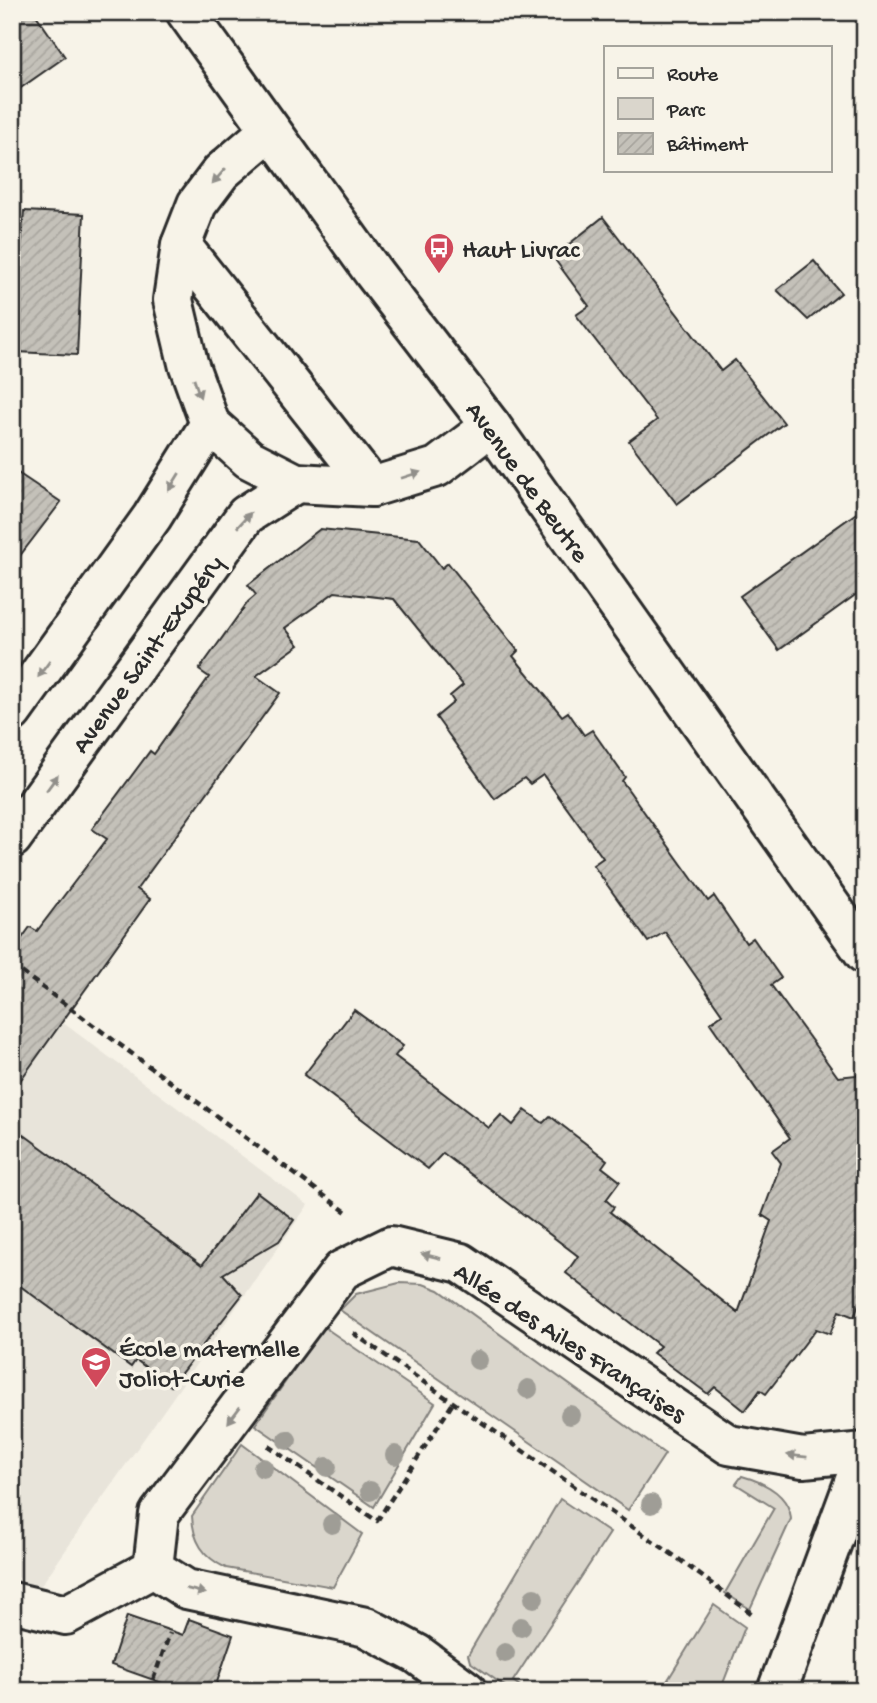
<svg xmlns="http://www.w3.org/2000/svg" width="877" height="1703" font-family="'Gochi Hand',sans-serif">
  <defs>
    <pattern id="building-hatch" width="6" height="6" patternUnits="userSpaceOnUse" patternTransform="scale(1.75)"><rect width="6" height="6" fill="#c4c1b9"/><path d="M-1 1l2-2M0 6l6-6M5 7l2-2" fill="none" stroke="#a9a69f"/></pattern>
  </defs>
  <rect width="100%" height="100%" fill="#f7f3e8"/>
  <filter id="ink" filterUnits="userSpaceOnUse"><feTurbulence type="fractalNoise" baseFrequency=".0143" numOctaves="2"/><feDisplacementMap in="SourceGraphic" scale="14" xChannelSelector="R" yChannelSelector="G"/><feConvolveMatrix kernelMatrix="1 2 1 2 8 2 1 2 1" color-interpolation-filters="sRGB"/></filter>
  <g filter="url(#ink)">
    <!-- built -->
    <polygon fill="#e8e4da" points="23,993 308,1205 37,1591 12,1573 12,1008"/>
    <!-- green -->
    <g fill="#dad6cc" stroke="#82807c" stroke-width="2">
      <polygon points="399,1283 423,1284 439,1290 665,1454 628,1510 340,1310 356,1294"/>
      <polygon points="324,1327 435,1403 374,1507 255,1425"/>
      <path d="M242,1444L362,1534L333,1587L226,1568C203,1557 193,1541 192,1516Z"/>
      <path d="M742,1476C763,1482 789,1493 791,1519L750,1609L725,1593L774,1508L736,1484Z"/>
      <polygon points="560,1499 610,1533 513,1681 527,1691 512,1691 470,1662 468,1655"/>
      <polygon points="714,1605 745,1627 720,1691 661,1691"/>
    </g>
    <!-- building -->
    <g fill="url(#building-hatch)" stroke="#2b2b2b" stroke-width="2">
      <polygon points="12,12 34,12 65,57 12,94"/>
      <polygon points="24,211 84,214 77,355 17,352 18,281"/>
      <polygon points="603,217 721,371 735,360 784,423 677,504 629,441 657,420 576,315 589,306 553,257"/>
      <polygon points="814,261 841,293 808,320 777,290"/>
      <polygon points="12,469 61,502 12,566"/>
      <polygon points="865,507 865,588 779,650 740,596"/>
      <polygon points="320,529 419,539 442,568 448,563 518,651 513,656 562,716 568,712 584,735 592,730 625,777 622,781 708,901 714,896 746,943 753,938 781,978 771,985 838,1077 865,1074 865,1289 854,1317 839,1311 830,1334 816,1329 766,1394 760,1390 745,1411 715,1387 708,1394 653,1353 660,1346 566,1273 578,1256 443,1153 428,1169 304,1075 354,1010 403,1046 395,1056 489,1128 501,1115 513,1125 525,1110 543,1123 550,1116 607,1160 602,1167 620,1181 606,1200 614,1207 610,1212 738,1313 771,1221 762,1215 781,1163 772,1151 790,1138 710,1023 722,1014 665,932 648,942 593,865 603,858 543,775 530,784 524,778 495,799 436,717 454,702 450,696 463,685 394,599 335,592 285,628 299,645 256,676 280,693 137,889 150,899 12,1092 12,952 30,927 37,931 107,839 92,829 150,751 154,754 209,677 199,670 248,602 256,595 248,585"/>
      <polygon points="12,1126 202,1265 257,1192 294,1220 279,1241 223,1274 242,1295 171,1386 136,1360 131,1367 12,1280"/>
      <polygon points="127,1616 183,1635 189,1619 233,1635 214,1691 185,1691 111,1665"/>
    </g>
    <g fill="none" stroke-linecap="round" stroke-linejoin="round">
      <!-- minor casing -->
      <g stroke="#2b2b2b" stroke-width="44">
        <g id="minor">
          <polyline points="186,12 373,272 491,426 865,954"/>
          <polyline points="270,130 221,172 197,204 181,245 173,300 188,363 210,424 249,459 296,483 372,487 437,467 491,426"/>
          <polyline points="181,245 372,487"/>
          <polyline points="12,712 152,517 210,424"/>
          <polyline points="12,838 246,515 296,483"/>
          <polyline points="12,1602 66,1615 153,1568"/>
          <polyline points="467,1691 417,1654 366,1627 186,1589 153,1568 159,1514 342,1270 391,1246 461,1263 729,1445 803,1458 865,1452"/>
          <polyline points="777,1691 865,1453"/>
        </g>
      </g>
      <!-- path -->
      <g stroke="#2b2b2b" stroke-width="4.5" stroke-dasharray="7 5" stroke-linecap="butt">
        <polyline points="12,965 349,1214"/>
        <polyline points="353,1333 676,1557 755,1616"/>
        <polyline points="268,1446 377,1521 453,1403"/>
        <polyline points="149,1691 170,1633"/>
      </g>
      <!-- minor -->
      <use href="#minor" stroke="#f7f3e8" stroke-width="38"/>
    </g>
    <!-- trees -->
    <g fill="#9f9d96">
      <circle cx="478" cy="1360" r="10"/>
      <circle cx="528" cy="1389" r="10"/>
      <circle cx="570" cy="1415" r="10"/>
      <circle cx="287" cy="1440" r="10"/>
      <circle cx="395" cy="1455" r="10"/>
      <circle cx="327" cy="1467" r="10"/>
      <circle cx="263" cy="1468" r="10"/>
      <circle cx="370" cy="1491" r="10"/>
      <circle cx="651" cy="1504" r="10"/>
      <circle cx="332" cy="1524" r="10"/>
      <circle cx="534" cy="1598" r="10"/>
      <circle cx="521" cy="1627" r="10"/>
      <circle cx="505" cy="1653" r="10"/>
    </g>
    <!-- one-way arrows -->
    <defs><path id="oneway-solid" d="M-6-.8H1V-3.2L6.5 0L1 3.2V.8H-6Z" transform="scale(1.75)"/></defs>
    <g fill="#918f8a">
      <use href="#oneway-solid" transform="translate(219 176) rotate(131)"/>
      <use href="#oneway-solid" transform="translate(197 388) rotate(71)"/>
      <use href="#oneway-solid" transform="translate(411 475) rotate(-18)"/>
      <use href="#oneway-solid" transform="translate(174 482) rotate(122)"/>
      <use href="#oneway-solid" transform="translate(244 520) rotate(-48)"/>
      <use href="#oneway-solid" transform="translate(44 669) rotate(126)"/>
      <use href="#oneway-solid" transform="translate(52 783) rotate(-54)"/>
      <use href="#oneway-solid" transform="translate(431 1256) rotate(-166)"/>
      <use href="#oneway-solid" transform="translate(234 1415) rotate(127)"/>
      <use href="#oneway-solid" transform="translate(797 1456) rotate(-174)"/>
      <use href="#oneway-solid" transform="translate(196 1591) rotate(14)"/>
    </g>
  </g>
  <!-- icons -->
  <defs>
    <g id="bus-pin" transform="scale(1.575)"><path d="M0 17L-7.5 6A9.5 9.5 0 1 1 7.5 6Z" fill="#d1495b" stroke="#f7f3e8"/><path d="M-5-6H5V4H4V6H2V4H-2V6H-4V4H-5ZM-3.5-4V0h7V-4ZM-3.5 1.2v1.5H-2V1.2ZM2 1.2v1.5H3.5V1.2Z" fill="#fff"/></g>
    <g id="school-pin" transform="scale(1.575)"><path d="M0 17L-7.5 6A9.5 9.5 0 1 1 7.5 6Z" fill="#d1495b" stroke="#f7f3e8"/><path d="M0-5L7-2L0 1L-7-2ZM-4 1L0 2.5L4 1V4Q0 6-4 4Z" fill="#fff"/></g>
  </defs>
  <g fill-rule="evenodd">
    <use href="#bus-pin" x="439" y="248"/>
    <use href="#school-pin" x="96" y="1362"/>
  </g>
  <g text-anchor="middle" stroke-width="7" stroke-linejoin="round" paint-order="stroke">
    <!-- poi labels -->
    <g font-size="26" fill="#2b2b2b" stroke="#f7f3e8" text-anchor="start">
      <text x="462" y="257">Haut Livrac</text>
      <text x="119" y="1356">École maternelle<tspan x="119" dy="30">Joliot-Curie</tspan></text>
    </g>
    <!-- street labels -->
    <g font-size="26" fill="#2b2b2b" stroke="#f7f3e8">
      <text transform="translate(529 481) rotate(54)" y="9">Avenue de Beutre</text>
      <text transform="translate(146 653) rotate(-54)" y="9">Avenue Saint-Exupéry</text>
      <text transform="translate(571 1341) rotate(33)" y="9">Allée des Ailes Françaises</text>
    </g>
  </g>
  <!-- margin -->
  <rect width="877" height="1703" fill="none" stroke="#f7f3e8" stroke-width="42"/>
  <rect x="21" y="21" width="835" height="1661" fill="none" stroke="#2b2b2b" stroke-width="2.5" filter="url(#ink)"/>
  <!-- legend -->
  <rect x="604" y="46" width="228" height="126" fill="#f7f3e8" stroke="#a5a39c" stroke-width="2"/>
  <rect x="618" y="68" width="35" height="10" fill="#f7f3e8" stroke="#a5a39c" stroke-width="2"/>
  <text x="667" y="80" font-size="21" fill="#2b2b2b">Route</text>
  <rect x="618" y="98" width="35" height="21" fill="#dad6cc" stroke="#a5a39c" stroke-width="2"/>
  <text x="667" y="116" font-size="21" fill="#2b2b2b">Parc</text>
  <rect x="618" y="133" width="35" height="21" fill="url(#building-hatch)" stroke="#a5a39c" stroke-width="2"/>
  <text x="667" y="150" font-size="21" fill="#2b2b2b">Bâtiment</text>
</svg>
